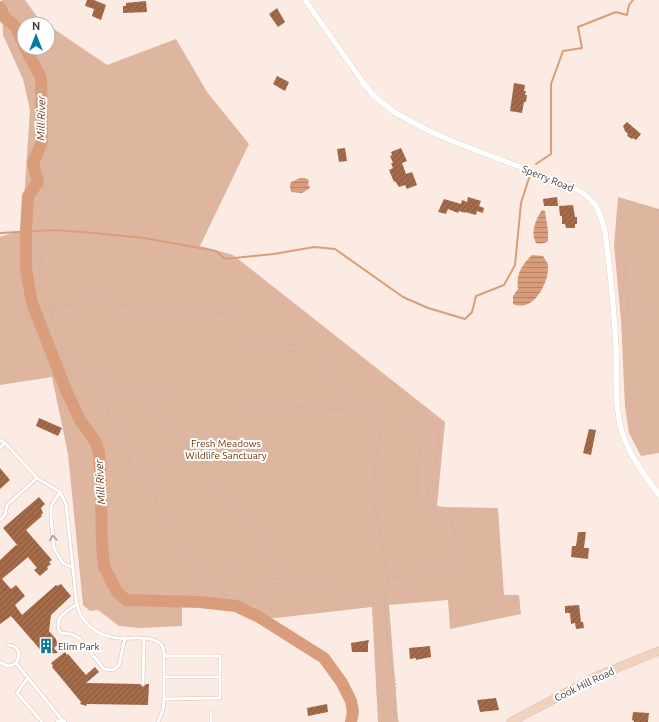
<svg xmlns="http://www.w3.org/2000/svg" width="659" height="722" font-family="Ubuntu,sans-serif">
  <defs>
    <pattern id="water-rules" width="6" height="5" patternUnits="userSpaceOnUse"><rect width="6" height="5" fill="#da9d7b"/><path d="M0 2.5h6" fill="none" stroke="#b28166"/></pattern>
    <pattern id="building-hatch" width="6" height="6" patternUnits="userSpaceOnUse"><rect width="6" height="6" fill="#a46b4a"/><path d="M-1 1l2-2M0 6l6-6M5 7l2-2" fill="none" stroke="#87593e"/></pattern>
  </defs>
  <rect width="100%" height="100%" fill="#fcebe2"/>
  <!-- park -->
  <g fill="#deb59e">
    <polygon points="2,0 25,0 38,18 47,24 24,24 24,48 48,48 48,25 107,65 176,39 207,92 249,144 200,246 233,255 445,422 437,506 444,507 498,508 504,595 519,595 521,614 450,629 448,600 389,605 398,720 399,722 378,722 372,607 267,619 254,618 221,607 182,604 182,626 140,628 119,626 98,610 90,611 83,605 68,454 52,377 0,385 0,237 22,230 30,110 23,79 3,35"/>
    <polygon points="618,197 659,209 659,453 641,456 629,433 625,407 621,320 614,245"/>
  </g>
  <!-- water -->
  <g fill="url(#water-rules)">
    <polygon points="300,178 305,178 309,180 308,184 310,188 302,193 291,192 290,186 291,182"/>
    <path d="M542,210L545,211L548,231V241C544,244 541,244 536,243C530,232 536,219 542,210Z"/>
    <path d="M532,255L543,256L548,264C548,269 548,275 546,280C541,294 530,311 513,304V296L518,289C516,274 521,266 532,255Z"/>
  </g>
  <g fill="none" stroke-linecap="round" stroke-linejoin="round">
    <!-- stream -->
    <g stroke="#da9d7b" stroke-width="2">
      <polyline points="536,164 551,154 551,84 563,51 582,48 578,27 616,12 627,15 629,5 633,0"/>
      <polyline points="0,233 54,230 94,233 144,238 216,251 225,259 274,254 314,247 335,249 403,297 428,308 465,319 472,312 476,296 504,285 515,265 521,203 529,178"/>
    </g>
    <!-- river -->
    <g stroke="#da9d7b" stroke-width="12">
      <polyline points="0,7 5,18 15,26 24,45"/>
      <polyline points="25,48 41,78 42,142 33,163 38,182 28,196 26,231 26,269 32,303 66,390 80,420 95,441 99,452 101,489 102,545 104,566 117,592 126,600 200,602 236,606 259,617 324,658 342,683 351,701 353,712 351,722"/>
    </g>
  </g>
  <!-- building -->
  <g fill="url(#building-hatch)">
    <polygon points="87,0 94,0 106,5 101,20 92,16 94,9 85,6"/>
    <polygon points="146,1 147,12 123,13 123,6 126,6 126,3"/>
    <polygon points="277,8 285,22 278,27 269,14"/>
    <polygon points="277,76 289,82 285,91 273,84"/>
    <polygon points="514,83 525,85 524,91 526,91 525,95 527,95 526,102 524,102 522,113 510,111"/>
    <polygon points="627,122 641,134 636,140 633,138 632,139 627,136 628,134 625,131 623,126"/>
    <polygon points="345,148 347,161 339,162 337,149"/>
    <polygon points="401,148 407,161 402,163 406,174 412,172 417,185 407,189 405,185 399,187 395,181 394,182 389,170 393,168 391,163 393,163 390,156 392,155 391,152"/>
    <polygon points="468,197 481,201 479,206 484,208 483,213 477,211 476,215 465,212 465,213 459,211 458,213 448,209 446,214 438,212 444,199 461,204 462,200 467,202"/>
    <polygon points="557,197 558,206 544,206 543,199"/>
    <polygon points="573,205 575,217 577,217 577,224 575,224 575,228 566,228 565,224 562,224 562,216 560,216 559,206"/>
    <polygon points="39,418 62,428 58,436 36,426"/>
    <polygon points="589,429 596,430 591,455 583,453"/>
    <polygon points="0,468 10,480 0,489"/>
    <polygon points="39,497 45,504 41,508 43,513 41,515 42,516 26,530 52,560 49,562 51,564 47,567 48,569 40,576 34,570 37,568 28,557 2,579 11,589 16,585 25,596 15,605 22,615 56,585 57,586 61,584 71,596 51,615 49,631 56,639 56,640 58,644 54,648 58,653 44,654 11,616 0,624 0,560 16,545 18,546 3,528"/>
    <polygon points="578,532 586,532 584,548 589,548 588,559 571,557 572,546 576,546"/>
    <polygon points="579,605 581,622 583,622 584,628 576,629 575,623 571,624 570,613 565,613 565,606"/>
    <polygon points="369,640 368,644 368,652 352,652 351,643"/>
    <polygon points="430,646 431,657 416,660 416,658 410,659 409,648"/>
    <polygon points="65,652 67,655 68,654 86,675 95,667 99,672 86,683 140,684 143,687 146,684 149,684 148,705 87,704 86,706 80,704 81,702 52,667 53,666 51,663"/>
    <polygon points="496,698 499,710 480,712 477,700"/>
    <polygon points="327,704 328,712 308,716 307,708"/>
    <polygon points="633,712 649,713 648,722 634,722 634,721 632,720"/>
  </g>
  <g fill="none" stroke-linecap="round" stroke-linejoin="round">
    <!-- lane casing -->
    <g stroke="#d3c2b9" stroke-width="4">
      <g id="lane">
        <polyline points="0,440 5,443 37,478 7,505 5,515 0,520"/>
        <polyline points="0,448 5,443"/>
        <path d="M37,478L60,492L66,504C69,529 71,553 74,578C75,588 75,601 79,611C81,618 86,623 92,628C98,633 108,637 117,638C132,640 166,631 164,656H220V698L164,699V656"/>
        <polyline points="60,492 51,506 51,517 54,549 63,563 73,568"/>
        <path d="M77,604C66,612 53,617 60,633L71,634L79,638L104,669L113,670L119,665L125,638"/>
        <path d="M0,662C16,676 29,647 8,645"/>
        <polyline points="16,663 62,720"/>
        <polyline points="164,677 220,677"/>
        <polyline points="28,678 23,684 17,693 42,722"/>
        <polyline points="143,684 144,639"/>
        <polyline points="57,722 62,720 65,722"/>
        <polyline points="158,722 163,710 164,699"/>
        <polyline points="211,722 211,712"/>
      </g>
    </g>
    <!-- street casing -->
    <g stroke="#d3c2b9" stroke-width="6">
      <path id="street" d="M305,0L362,81L372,94L394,112L427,130L457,143L573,187C595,200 599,207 605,231C610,270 614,308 616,347C617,375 614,405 622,432C629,455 645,476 659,495"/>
    </g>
    <!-- secondary casing -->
    <g stroke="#d3c2b9" stroke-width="9">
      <polyline id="secondary" points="511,722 595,677 659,651"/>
    </g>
    <!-- path -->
    <g stroke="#c1b3ac" stroke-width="1" stroke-dasharray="2 2" stroke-linecap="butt">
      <polyline points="53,159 44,174 44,185 51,205 51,210 47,218 43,222 42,226 42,252 40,266 40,290 49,305 61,306 97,301 153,309 171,309 180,308 230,314 237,316 255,344 264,343 284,343 308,349 324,359 331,373 341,387 363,407 382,413 394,414 417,427 439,430 439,448 436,462 430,473 428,496 438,516 446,513 452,521 457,545 465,568 441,574 427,574 408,577 404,576 388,578"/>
      <polyline points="49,306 59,342 67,358 75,366 82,371 110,382 129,388 175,398 202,397 226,398 241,402 269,403 310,408 337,409 362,407"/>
      <polyline points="632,330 627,325 626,319 629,312 628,296 624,287 626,264 631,258 632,253 651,236 659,234"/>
      <path d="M632,335C632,323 649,319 659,314"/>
      <path d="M274,344V347C283,355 291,351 302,349"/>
      <path d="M95,376L109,409L107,415L109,418C114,425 121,433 125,441C131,455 125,463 139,475C142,478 144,481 149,482L161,512L175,534L189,549L192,557L194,561V568L199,584C208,584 215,574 224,572C233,570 243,575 252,576C264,578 277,579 289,579L269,562L260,536L255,528L233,503L203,465L185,446L171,457L158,473L151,485"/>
      <polyline points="152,393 160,413 185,446"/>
      <polyline points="382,414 382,425 376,463 373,495 388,578 385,593 385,604 387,640 396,686 394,709 395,716"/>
      <path d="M428,430C420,451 416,462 417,485C418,491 416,495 418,501H429"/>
      <polyline points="290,579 313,579 333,591 360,603 384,602"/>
      <polyline points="210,581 218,591 241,600 251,602 261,599 270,593 275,589 277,579"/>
    </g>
    <!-- lane -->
    <use href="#lane" stroke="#fff" stroke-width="3"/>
    <!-- street -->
    <use href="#street" stroke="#fff" stroke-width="5.5"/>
    <!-- secondary -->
    <use href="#secondary" stroke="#f1d2bd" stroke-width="8"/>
  </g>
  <!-- one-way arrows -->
  <defs><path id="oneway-chevron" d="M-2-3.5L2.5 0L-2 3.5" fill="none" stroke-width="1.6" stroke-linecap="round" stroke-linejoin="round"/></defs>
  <use stroke="#9f9c9a" href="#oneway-chevron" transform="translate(53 538) rotate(-96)"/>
  <!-- icons -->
  <defs>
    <g id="building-bare" transform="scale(1.2)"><path d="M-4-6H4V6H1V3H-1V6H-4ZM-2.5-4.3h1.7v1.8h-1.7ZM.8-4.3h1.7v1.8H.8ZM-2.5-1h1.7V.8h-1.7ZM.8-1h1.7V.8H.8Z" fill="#037ba3" stroke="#fff" stroke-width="2.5" paint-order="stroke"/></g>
  </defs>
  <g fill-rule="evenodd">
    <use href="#building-bare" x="46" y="646"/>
  </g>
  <g text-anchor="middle" stroke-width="4" stroke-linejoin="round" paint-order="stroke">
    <!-- street labels -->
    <g font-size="10" fill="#3f3834" stroke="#fff">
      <text transform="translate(548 178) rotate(22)" y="4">Sperry Road</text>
      <text transform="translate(584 684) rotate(-26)" y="4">Cook Hill Road</text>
    </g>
    <!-- park labels -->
    <g font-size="10" fill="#6b330b" stroke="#fff">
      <text x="226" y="447">Fresh Meadows<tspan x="226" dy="12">Wildlife Sanctuary</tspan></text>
    </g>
    <!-- poi labels -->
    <g font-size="10" fill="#3f3834" stroke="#fff" text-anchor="start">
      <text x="58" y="650">Elim Park</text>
    </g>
    <!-- water labels -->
    <g font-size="11" font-style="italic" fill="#6e360f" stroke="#fff">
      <text transform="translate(41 118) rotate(-89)" y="4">Mill River</text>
      <text transform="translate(100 482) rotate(-93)" y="4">Mill River</text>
    </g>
  </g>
  <!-- north arrow -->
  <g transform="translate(36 36)"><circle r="19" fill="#ffffff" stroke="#b2afae"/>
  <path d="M0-3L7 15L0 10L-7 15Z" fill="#037ba3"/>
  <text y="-6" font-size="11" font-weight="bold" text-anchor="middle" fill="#3f3834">N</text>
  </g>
</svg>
